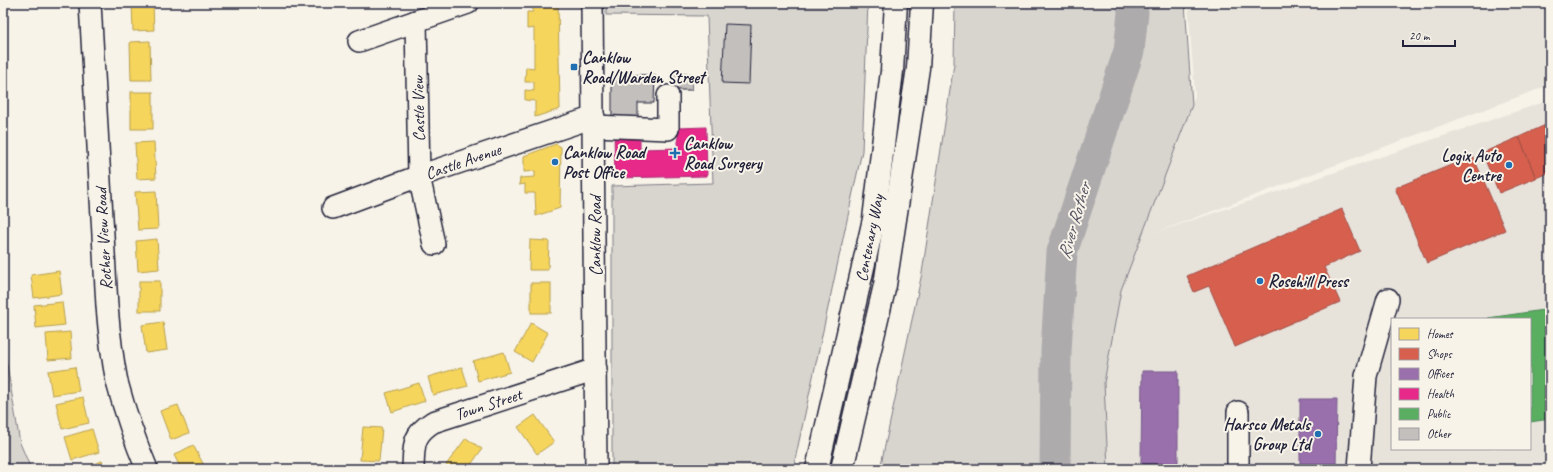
<svg xmlns="http://www.w3.org/2000/svg" width="1553" height="472" font-family="Caveat,sans-serif">
  <rect width="100%" height="100%" fill="#f7f3e8"/>
  <filter id="ink" filterUnits="userSpaceOnUse"><feTurbulence type="fractalNoise" baseFrequency=".025" numOctaves="2"/><feDisplacementMap in="SourceGraphic" scale="8" xChannelSelector="R" yChannelSelector="G"/><feConvolveMatrix kernelMatrix="1 2 1 2 8 2 1 2 1" color-interpolation-filters="sRGB"/></filter>
  <g filter="url(#ink)">
    <!-- built -->
    <path fill="#e7e3db" fill-rule="evenodd" d="M1188,3H1550V85L1157,232L1550,100V469H1108L1104,383L1121,290L1195,96ZM1392,319H1530V449H1392Z"/>
    <!-- green -->
    <g fill="#d8d5cf" stroke="#7d7c85">
      <polygon points="606,3 868,3 862,151 793,469 612,469 612,186 713,183 707,16 606,15"/>
      <polygon points="955,3 1185,3 1192,105 1121,290 1104,383 1108,469 880,469 922,273 954,64"/>
      <polygon points="3,341 20,443 31,469 3,469"/>
    </g>
    <!-- homes -->
    <g fill="#f6d55c" stroke="#b69f52">
      <polygon points="132,3 153,3 154,30 133,31"/>
      <polygon points="532,3 558,3 560,109 535,117 535,101 525,100 525,90 534,91 534,82 525,82 526,67 534,68 534,28 527,29 527,12 533,12"/>
      <polygon points="150,41 151,80 131,80 130,42"/>
      <rect x="131" y="92" width="22" height="37"/>
      <polygon points="154,142 156,178 137,179 135,143"/>
      <polygon points="556,144 561,147 560,208 536,216 535,193 525,193 525,184 519,185 520,178 535,177 535,171 524,172 524,156"/>
      <polygon points="156,191 158,229 138,230 135,192"/>
      <polygon points="157,239 159,269 138,271 136,241"/>
      <polygon points="530,240 549,241 548,270 529,270"/>
      <polygon points="59,271 62,294 34,298 31,275"/>
      <rect x="139" y="281" width="21" height="30"/>
      <rect x="531" y="283" width="20" height="30"/>
      <polygon points="62,302 65,325 36,328 34,305"/>
      <polygon points="163,322 167,350 146,353 142,325"/>
      <polygon points="531,323 548,333 532,362 515,352"/>
      <polygon points="70,332 72,358 48,360 46,334"/>
      <polygon points="504,352 510,372 478,381 473,361"/>
      <polygon points="75,367 79,391 52,395 48,371"/>
      <polygon points="462,367 468,386 433,395 428,377"/>
      <polygon points="419,383 425,401 392,412 386,393"/>
      <polygon points="83,397 89,423 62,429 56,403"/>
      <polygon points="178,405 189,433 171,440 160,411"/>
      <polygon points="535,415 554,442 537,454 518,427"/>
      <polygon points="363,427 382,428 379,461 360,460"/>
      <polygon points="92,429 99,452 72,460 65,437"/>
      <polygon points="466,438 482,449 468,469 451,469 446,465"/>
      <polygon points="193,445 206,469 181,469 174,455"/>
      <polygon points="102,461 105,469 80,469"/>
      <rect x="534" y="467" width="20" height="2"/>
    </g>
    <!-- shops -->
    <g fill="#d6604d" stroke="#a04d48">
      <polygon points="1550,123 1550,172 1536,178 1519,137"/>
      <polygon points="1519,137 1536,178 1499,193 1482,153"/>
      <polygon points="1473,156 1505,230 1427,263 1395,188"/>
      <polygon points="1342,209 1360,251 1324,267 1340,302 1235,347 1209,286 1194,292 1187,276"/>
    </g>
    <!-- offices -->
    <g fill="#9970ab" stroke="#755989">
      <polygon points="1142,371 1178,371 1178,464 1141,464"/>
      <polygon points="1300,399 1337,399 1336,469 1300,469"/>
    </g>
    <!-- health -->
    <polygon fill="#e7298a" stroke="#ac2772" points="706,127 707,176 615,178 614,134 640,134 640,149 678,148 678,128"/>
    <!-- public -->
    <polygon fill="#5aae61" stroke="#498456" points="1550,309 1550,419 1530,422 1530,319 1489,319 1488,318"/>
    <g fill="none" stroke-linecap="round" stroke-linejoin="round">
      <!-- river -->
      <polyline stroke="#aeabad" stroke-width="31" points="1055,469 1056,351 1062,252 1129,51 1133,13 1132,3"/>
    </g>
    <!-- building -->
    <g fill="#c2bfbd" stroke="#22223b">
      <polygon points="725,24 751,25 749,84 722,83"/>
      <polygon points="612,74 655,75 654,103 638,103 638,118 612,118"/>
      <rect x="671" y="74" width="21" height="16"/>
    </g>
    <g fill="none" stroke-linecap="round" stroke-linejoin="round">
      <!-- minor casing -->
      <g stroke="#22223b" stroke-width="24">
        <g id="minor">
          <path d="M90,3L107,306C109,331 112,357 117,382C125,412 135,441 147,469"/>
          <polyline points="592,3 596,469"/>
          <polyline points="416,21 419,176 434,244"/>
          <polyline points="359,41 468,3"/>
          <polyline points="594,126 668,129 668,96"/>
          <polyline points="333,208 419,176 594,117"/>
          <path d="M413,469C414,446 412,435 433,422L596,369"/>
          <polyline points="1238,469 1238,412"/>
          <polyline points="1359,469 1366,376 1388,299"/>
        </g>
      </g>
      <!-- major casing -->
      <g stroke="#22223b" stroke-width="25">
        <g id="major">
          <polyline points="817,469 874,219 892,71 896,3"/>
          <polyline points="842,469 885,285 918,68 922,3"/>
        </g>
      </g>
      <!-- minor -->
      <use href="#minor" stroke="#f7f3e8" stroke-width="21"/>
      <!-- major -->
      <use href="#major" stroke="#f7f3e8" stroke-width="22"/>
    </g>
  </g>
  <!-- markers -->
  <g fill="#1f6fb2" stroke="#f7f3e8" stroke-width="1.5">
    <rect x="570" y="63" width="8" height="8" rx="2"/>
    <path d="M673 147h4v4h4v4h-4v4h-4v-4h-4v-4h4z"/>
    <circle cx="555" cy="162" r="4"/>
    <circle cx="1509" cy="165" r="4"/>
    <circle cx="1260" cy="281" r="4"/>
    <circle cx="1318" cy="434" r="4"/>
  </g>
  <g text-anchor="middle" stroke-width="4" stroke-linejoin="round" paint-order="stroke">
    <!-- poi labels -->
    <g font-size="17" font-weight="bold" fill="#22223b" stroke="#f7f3e8" text-anchor="start">
      <text x="582" y="63">Canklow<tspan x="582" dy="20">Road/Warden Street</tspan></text>
      <text x="684" y="149">Canklow<tspan x="684" dy="20">Road Surgery</tspan></text>
      <text x="563" y="158">Canklow Road<tspan x="563" dy="20">Post Office</tspan></text>
      <text x="1501" y="161" text-anchor="end">Logix Auto<tspan x="1501" dy="20">Centre</tspan></text>
      <text x="1268" y="287">Rosehill Press</text>
      <text x="1310" y="430" text-anchor="end">Harsco Metals<tspan x="1310" dy="20">Group Ltd</tspan></text>
    </g>
    <!-- street labels -->
    <g font-size="17" fill="#22223b" stroke="#f7f3e8">
      <text transform="translate(418 109) rotate(-91)" y="6">Castle View</text>
      <text transform="translate(463 161) rotate(-19)" y="6">Castle Avenue</text>
      <text transform="translate(595 236) rotate(-90)" y="6">Canklow Road</text>
      <text transform="translate(869 238) rotate(-79)" y="6">Centenary Way</text>
      <text transform="translate(103 239) rotate(-93)" y="6">Rother View Road</text>
      <text transform="translate(488 404) rotate(-18)" y="6">Town Street</text>
    </g>
    <!-- water labels -->
    <g font-size="18" font-style="italic" fill="#535263" stroke="#f7f3e8">
      <text transform="translate(1074 221) rotate(-74)" y="6">River Rother</text>
    </g>
  </g>
  <!-- margin -->
  <rect width="1553" height="472" fill="none" stroke="#f7f3e8" stroke-width="16"/>
  <rect x="8" y="8" width="1537" height="456" fill="none" stroke="#22223b" stroke-width="1.5" filter="url(#ink)"/>
  <!-- legend -->
  <rect x="1391" y="318" width="140" height="132" fill="#f7f3e8" stroke="#a29fa3"/>
  <rect x="1399" y="328" width="20" height="12" fill="#f6d55c" stroke="#a29fa3"/>
  <text x="1427" y="338" font-size="12" fill="#22223b">Homes</text>
  <rect x="1399" y="348" width="20" height="12" fill="#d6604d" stroke="#a29fa3"/>
  <text x="1427" y="358" font-size="12" fill="#22223b">Shops</text>
  <rect x="1399" y="368" width="20" height="12" fill="#9970ab" stroke="#a29fa3"/>
  <text x="1427" y="378" font-size="12" fill="#22223b">Offices</text>
  <rect x="1399" y="388" width="20" height="12" fill="#e7298a" stroke="#a29fa3"/>
  <text x="1427" y="398" font-size="12" fill="#22223b">Health</text>
  <rect x="1399" y="408" width="20" height="12" fill="#5aae61" stroke="#a29fa3"/>
  <text x="1427" y="418" font-size="12" fill="#22223b">Public</text>
  <rect x="1399" y="428" width="20" height="12" fill="#c2bfbd" stroke="#a29fa3"/>
  <text x="1427" y="438" font-size="12" fill="#22223b">Other</text>
  <!-- scale -->
  <path d="M1403 40v6h52v-6" fill="none" stroke="#22223b" stroke-width="2"/>
  <text x="1409" y="40" font-size="12" fill="#22223b" stroke="#f7f3e8" stroke-width="3" paint-order="stroke">20 m</text>
</svg>
